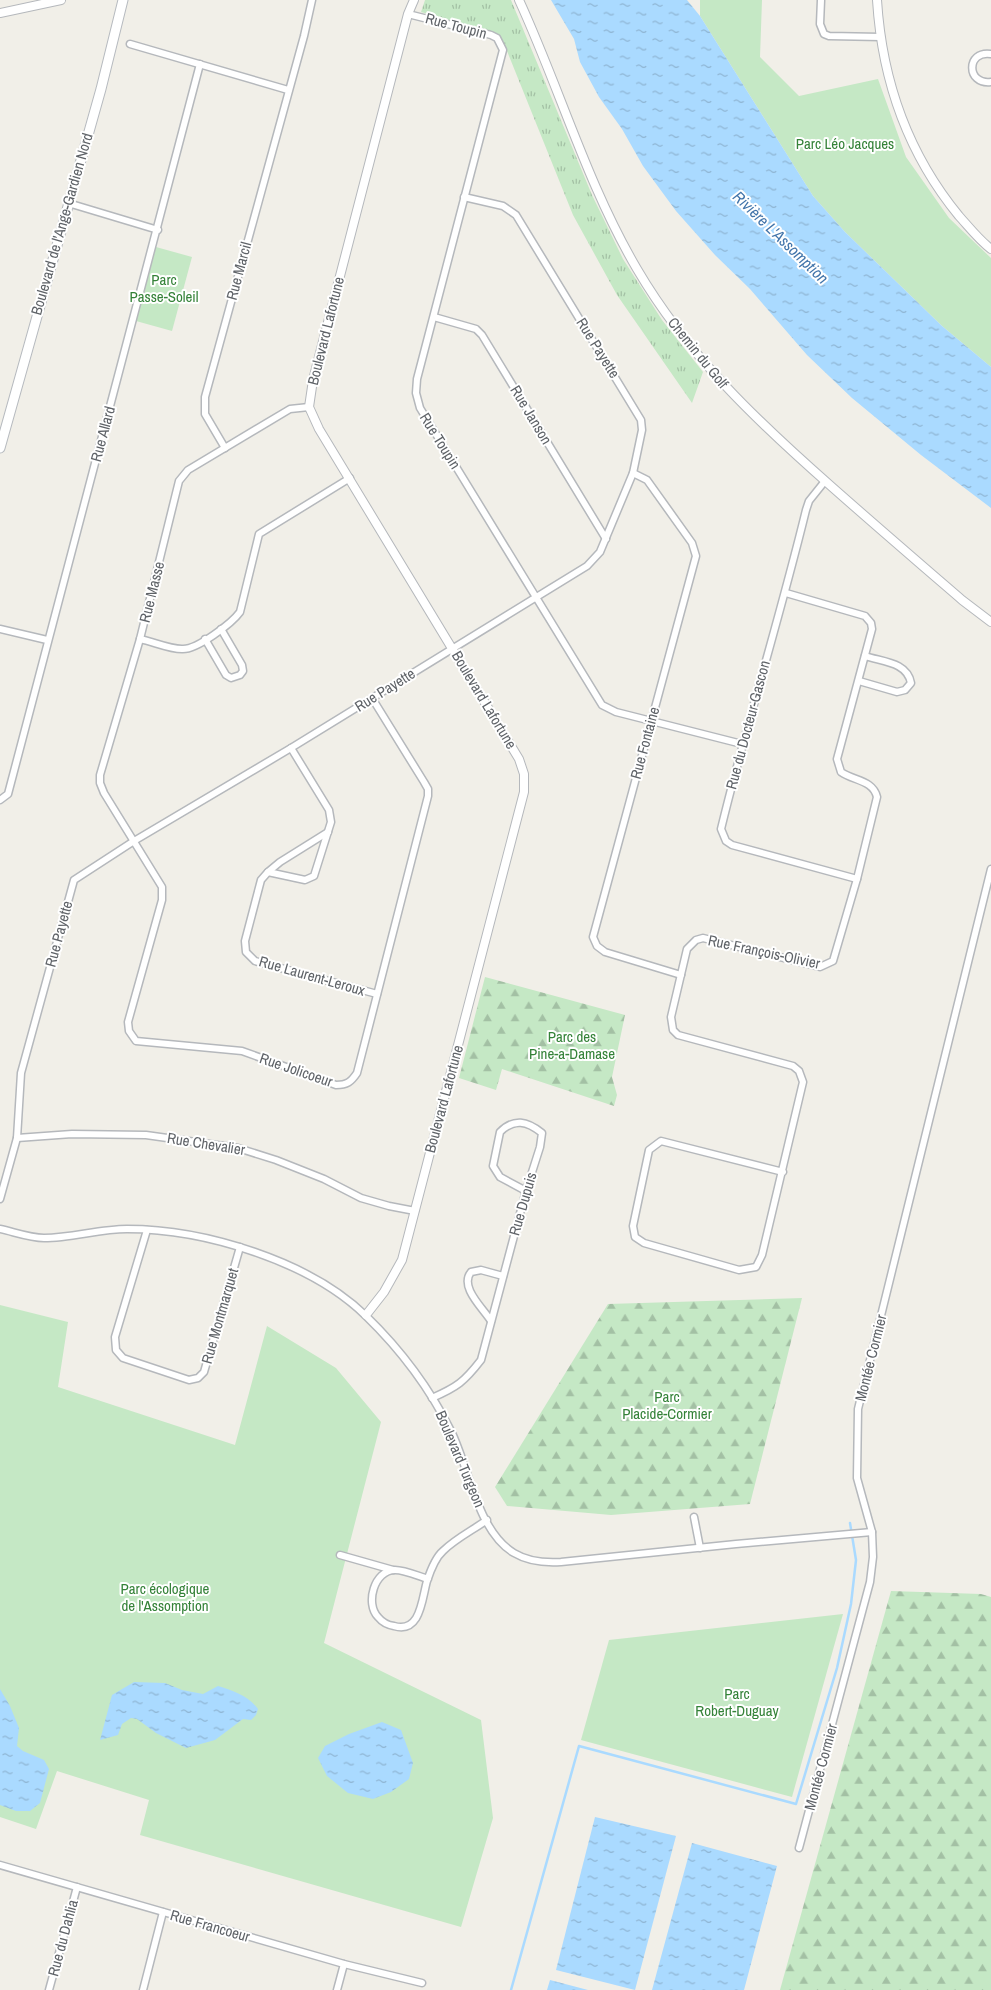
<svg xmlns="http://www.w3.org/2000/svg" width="991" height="1990" font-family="'Archivo Narrow',sans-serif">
  <defs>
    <pattern id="grass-tufts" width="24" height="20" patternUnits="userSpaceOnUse" patternTransform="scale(1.25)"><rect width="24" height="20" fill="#c5e8c5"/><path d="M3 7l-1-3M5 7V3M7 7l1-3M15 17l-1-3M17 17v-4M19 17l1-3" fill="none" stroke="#a3c0a4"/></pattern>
    <pattern id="forest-firs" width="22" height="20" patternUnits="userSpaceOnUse" patternTransform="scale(1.25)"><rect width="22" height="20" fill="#c5e8c5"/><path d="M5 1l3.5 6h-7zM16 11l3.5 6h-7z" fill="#a3c0a4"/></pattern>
    <pattern id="water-ripples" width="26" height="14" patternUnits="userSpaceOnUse" patternTransform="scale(1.25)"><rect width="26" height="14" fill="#aadaff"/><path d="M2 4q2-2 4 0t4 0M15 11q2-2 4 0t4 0" fill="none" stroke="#8eb4d2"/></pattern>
  </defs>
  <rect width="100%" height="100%" fill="#f1efe8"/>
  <!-- grass -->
  <polygon fill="url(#grass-tufts)" points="425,0 511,0 592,195 623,259 662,320 703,372 692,403 617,295 573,215 503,41 495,33 421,12"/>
  <!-- forest -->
  <g fill="url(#forest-firs)">
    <polygon points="485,977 625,1015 612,1077 617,1095 614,1106 502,1069 496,1090 459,1078"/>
    <polygon points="802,1298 750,1504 611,1515 507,1506 495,1487 608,1304"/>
    <polygon points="891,1591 981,1594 991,1597 991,1990 780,1990"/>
  </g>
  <!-- park -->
  <g fill="#c5e8c5">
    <polygon points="700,0 762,0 760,57 799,96 878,79 906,157 949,218 991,258 991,367 942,326 845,232 813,196 700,16"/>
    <polygon points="156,247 192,257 172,331 136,321"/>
    <polygon points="0,1305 68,1322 58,1387 235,1445 267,1326 336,1368 381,1422 324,1643 481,1720 493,1818 461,1927 140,1835 149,1800 57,1771 36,1829 0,1817"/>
    <polygon points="843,1614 792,1797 581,1740 609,1640"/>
  </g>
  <!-- water -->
  <g fill="url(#water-ripples)">
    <polygon points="551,0 687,0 700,16 813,196 845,232 942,326 991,367 991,508 921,455 852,398 807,355 750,289 715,255 676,211 643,166 622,129 599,97 580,62 574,39"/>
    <path d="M134,1682L165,1683L182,1690L203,1694L218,1686C232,1690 249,1696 258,1709L256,1715L251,1720L243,1719L215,1740L186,1748L156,1733L137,1719L131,1718L122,1724L118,1735L100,1740L112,1695Z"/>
    <polygon points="0,1689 10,1706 19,1728 17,1746 23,1751 44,1760 49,1769 40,1803 30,1811 16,1811 0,1805"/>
    <polygon points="382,1722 401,1730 413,1763 409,1779 391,1792 373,1799 348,1793 327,1776 318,1758 325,1746 349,1734"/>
    <polygon points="595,1817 676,1836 635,1990 556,1970"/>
    <polygon points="692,1843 777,1866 744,1990 652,1990"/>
    <polygon points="550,1980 588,1990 547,1990"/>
  </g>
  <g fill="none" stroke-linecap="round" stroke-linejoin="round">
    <!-- stream -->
    <polyline stroke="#aadaff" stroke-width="2.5" points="511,1990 579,1746 796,1804 837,1668 851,1604 856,1560 850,1523"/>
    <!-- minor casing -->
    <g stroke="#b5b8bc" stroke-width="9">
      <g id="minor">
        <polyline points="821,0 820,24 824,34 829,36 881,37"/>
        <polyline points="408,14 491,35 497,38 503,50 417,379 416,393 420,408 602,705 616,712 742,744"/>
        <polyline points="130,44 288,90"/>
        <path d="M991,54C966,50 966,85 991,82"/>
        <polyline points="68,203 158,230"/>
        <polyline points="434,317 476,329 482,335 606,539"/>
        <path d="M309,407L290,409L188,470L179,481L140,639L100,775V783L104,793L162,887V900L128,1022L129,1031L136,1041L242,1051L336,1085C347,1085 351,1082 357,1073L428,796V789L424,782L372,698"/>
        <polyline points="225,448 205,414 205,397 304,36 312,0"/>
        <polyline points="633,473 647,480 692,543 696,556 593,937 597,946 605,952 681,975"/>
        <path d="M825,481L809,501L806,510C780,617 747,722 721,829L726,841L732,845L857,879"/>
        <polyline points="0,629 47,640"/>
        <path d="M140,639C154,642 169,649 182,649C197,650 232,623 240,612L259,534L350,478"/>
        <polyline points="205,639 226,675 231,678 240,675 243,671 242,665 221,629"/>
        <path d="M859,681L897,692L905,690L911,683C907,662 883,662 865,656"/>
        <polyline points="291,748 329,810 331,822 314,876 305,880 268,872 261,880 245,941 246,952 255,961 377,994"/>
        <polyline points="0,800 8,794 200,64"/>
        <polyline points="268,872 280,862 328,832"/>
        <polyline points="17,1138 72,1134 146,1135 238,1148 276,1160 324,1179 361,1198 389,1206 415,1211"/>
        <path d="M783,1172L661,1141L649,1150L633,1226L635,1237L644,1243L739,1270L756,1267L762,1255L803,1082L799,1071L793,1066L678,1035L673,1030L671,1017L687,949L696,940L703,938L820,967L833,961L857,879L877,797C873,780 854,781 841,772L837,759L872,629L871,623L865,616L786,593"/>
        <polyline points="0,1199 17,1138 21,1073 74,880 134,841 291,748 587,566 600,552 633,473 642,430 641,420 516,215 503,206 464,197"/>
        <path d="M0,1229C14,1232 30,1238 44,1238C72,1238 99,1229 127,1229C204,1229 310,1261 366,1316C400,1349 430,1389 451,1431C469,1467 477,1531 514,1553C529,1562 545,1563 561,1562L736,1544L872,1532"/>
        <polyline points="147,1230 115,1337 116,1350 123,1358 189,1380 198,1378 204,1372 240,1247"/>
        <path d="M491,1321C483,1308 459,1287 471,1272L481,1270L503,1276"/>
        <path d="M432,1398C457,1387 464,1382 481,1360L526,1191L540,1147L542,1133C527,1121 514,1118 500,1132L493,1166L500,1177L526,1191"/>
        <polyline points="694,1517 700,1548"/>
        <polyline points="340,1555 393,1570"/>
        <path d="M428,1579C418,1576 405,1570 395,1570C374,1570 365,1604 378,1617C382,1622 387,1625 394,1626C421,1634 422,1598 427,1581C430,1572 436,1557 443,1551C455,1539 473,1530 487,1520"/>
        <polyline points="799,1848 870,1582 873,1557 872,1532 857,1478 858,1409 991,869"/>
        <polyline points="0,1865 344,1964 422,1983"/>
        <polyline points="49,1990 77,1887"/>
        <polyline points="143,1990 163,1912"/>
        <polyline points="337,1990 344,1964"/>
      </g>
    </g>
    <!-- tertiary casing -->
    <g stroke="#b5b8bc" stroke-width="10">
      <g id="tertiary">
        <path d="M519,0C560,89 587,184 637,269C688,356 757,421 832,487C875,525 918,562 962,600L991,622"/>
        <path d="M877,0C882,79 908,154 959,216C969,227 979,240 991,249"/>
        <polyline points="0,13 61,0"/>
        <polyline points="366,1315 384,1292 402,1260 524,792 524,774 519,759 319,429 309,407 313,380 408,14 414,0"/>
      </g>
    </g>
    <!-- secondary casing -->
    <g stroke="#b6babf" stroke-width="11">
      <polyline id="secondary" points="0,448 101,89 123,0"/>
    </g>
    <!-- minor -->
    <use href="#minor" stroke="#fff" stroke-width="6"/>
    <!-- tertiary -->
    <use href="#tertiary" stroke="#fff" stroke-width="8"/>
    <!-- secondary -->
    <use href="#secondary" stroke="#fff" stroke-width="9"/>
  </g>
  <g text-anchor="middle" stroke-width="4" stroke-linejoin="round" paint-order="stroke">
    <!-- street labels -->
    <g font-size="15" fill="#5f6368" stroke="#fff">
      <text transform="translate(456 26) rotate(15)" y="5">Rue Toupin</text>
      <text transform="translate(62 224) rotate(-74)" y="5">Boulevard de l'Ange-Gardien Nord</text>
      <text transform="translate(239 271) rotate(-75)" y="5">Rue Marcil</text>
      <text transform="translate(326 331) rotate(-76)" y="5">Boulevard Lafortune</text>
      <text transform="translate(598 348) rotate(58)" y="5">Rue Payette</text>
      <text transform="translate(698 353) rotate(51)" y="5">Chemin du Golf</text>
      <text transform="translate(531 415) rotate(59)" y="5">Rue Janson</text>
      <text transform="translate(103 434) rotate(-75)" y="5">Rue Allard</text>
      <text transform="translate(440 441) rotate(58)" y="5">Rue Toupin</text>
      <text transform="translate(152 592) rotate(-76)" y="5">Rue Masse</text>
      <text transform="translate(385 690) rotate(-32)" y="5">Rue Payette</text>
      <text transform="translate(484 700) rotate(59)" y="5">Boulevard Lafortune</text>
      <text transform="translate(748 725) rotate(-75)" y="5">Rue du Docteur-Gascon</text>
      <text transform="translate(645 743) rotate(-75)" y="5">Rue Fontaine</text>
      <text transform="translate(59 934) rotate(-75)" y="5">Rue Payette</text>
      <text transform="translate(764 952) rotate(12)" y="5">Rue François-Olivier</text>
      <text transform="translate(312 976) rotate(16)" y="5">Rue Laurent-Leroux</text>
      <text transform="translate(296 1070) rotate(19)" y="5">Rue Jolicoeur</text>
      <text transform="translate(444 1099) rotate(-75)" y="5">Boulevard Lafortune</text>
      <text transform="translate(206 1144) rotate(9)" y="5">Rue Chevalier</text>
      <text transform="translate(523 1204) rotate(-74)" y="5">Rue Dupuis</text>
      <text transform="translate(220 1316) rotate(-74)" y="5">Rue Montmarquet</text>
      <text transform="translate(871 1358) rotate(-76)" y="5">Montée Cormier</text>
      <text transform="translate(460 1459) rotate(67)" y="5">Boulevard Turgeon</text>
      <text transform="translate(821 1767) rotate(-75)" y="5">Montée Cormier</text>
      <text transform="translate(210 1926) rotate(16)" y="5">Rue Francoeur</text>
      <text transform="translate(63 1938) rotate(-75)" y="5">Rue du Dahlia</text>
    </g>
    <!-- park labels -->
    <g font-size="15" fill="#348238" stroke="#fff">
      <text x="845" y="149">Parc Léo Jacques</text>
      <text x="164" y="285">Parc<tspan x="164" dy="17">Passe-Soleil</tspan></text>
      <text x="572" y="1042">Parc des<tspan x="572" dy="17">Pine-a-Damase</tspan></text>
      <text x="667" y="1402">Parc<tspan x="667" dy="17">Placide-Cormier</tspan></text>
      <text x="165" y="1594">Parc écologique<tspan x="165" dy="17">de l'Assomption</tspan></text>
      <text x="737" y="1699">Parc<tspan x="737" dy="17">Robert-Duguay</tspan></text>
    </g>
    <!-- water labels -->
    <g font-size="16" font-style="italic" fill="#4174aa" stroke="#fff">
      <text transform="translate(781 237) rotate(44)" y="6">Rivière L'Assomption</text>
    </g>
  </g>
</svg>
